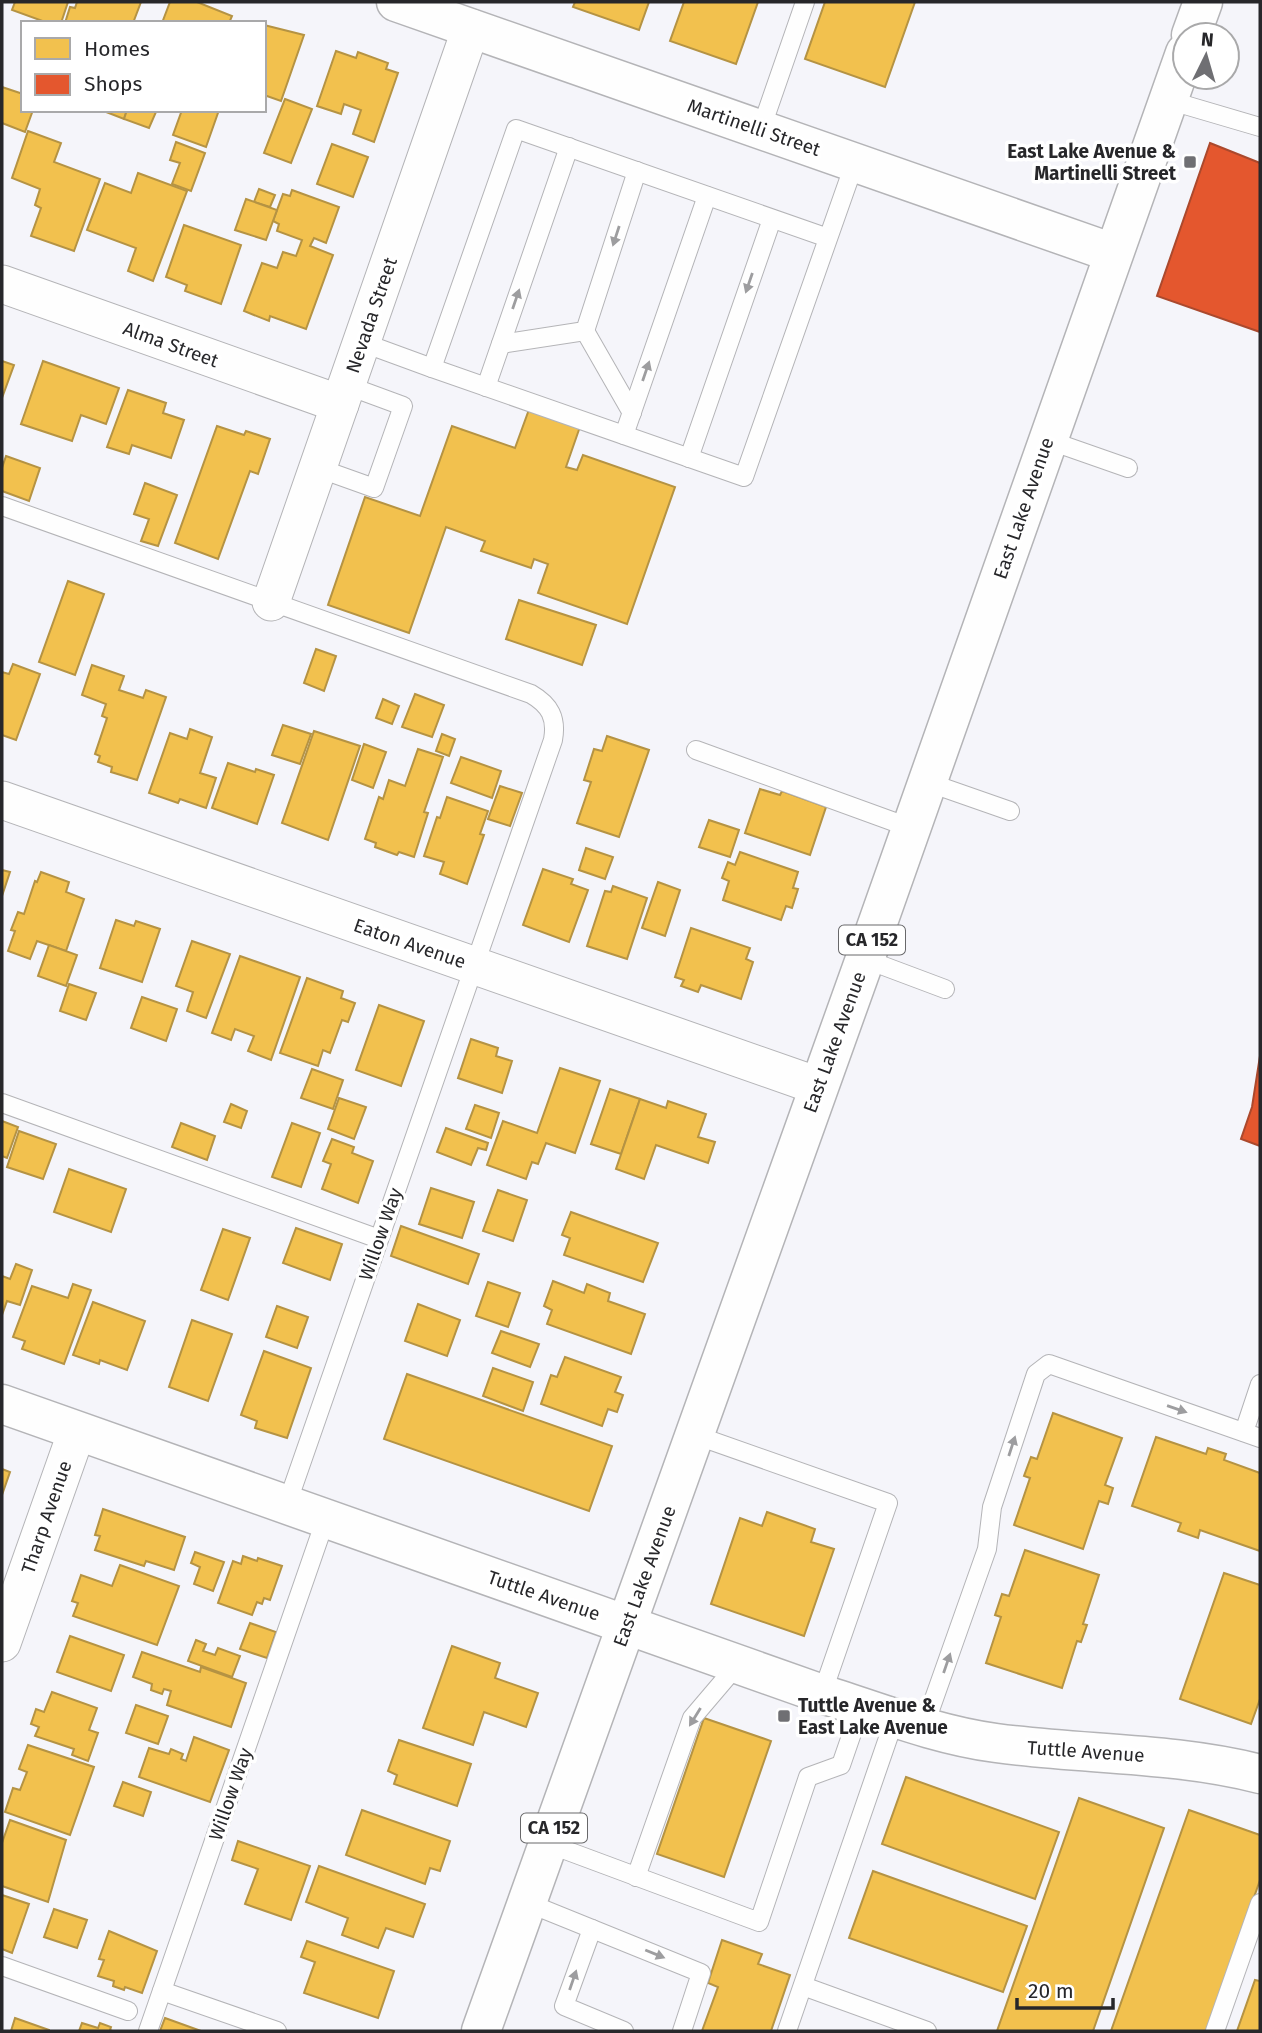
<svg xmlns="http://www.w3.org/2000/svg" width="1262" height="2033" font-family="'Fira Sans',sans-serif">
  <rect width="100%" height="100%" fill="#f5f5fa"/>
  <!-- homes -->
  <g fill="#f2c14e" stroke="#b59343" stroke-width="2">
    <polygon points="15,2 68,2 61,23 48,23 12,10"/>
    <polygon points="77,2 141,2 133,23 65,23 70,7 75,8"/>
    <polygon points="170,2 197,2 232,16 229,23 162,23"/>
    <polygon points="575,2 649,2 639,30 573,7"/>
    <polygon points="684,2 758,2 736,64 670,41"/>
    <polygon points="825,2 915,2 885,87 805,59"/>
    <polygon points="264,25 304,35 281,101 264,95"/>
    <polygon points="336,51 356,58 358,52 388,63 386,69 398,73 374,142 353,134 361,110 344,104 341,114 317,106"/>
    <polygon points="2,87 23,94 23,110 33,110 25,132 2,123"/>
    <polygon points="285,99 312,109 291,163 264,153"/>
    <polygon points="101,110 127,110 124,119"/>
    <polygon points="127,110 156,112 149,128 124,119"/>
    <polygon points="182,110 219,110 206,147 173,135"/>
    <polygon points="28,131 61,143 54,162 100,179 74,251 31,236 41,208 35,205 40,189 12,178"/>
    <polygon points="176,142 205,153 191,191 172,184 180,163 170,160"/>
    <polygon points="332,144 368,157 353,197 317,184"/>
    <polygon points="138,173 187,191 153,281 128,271 136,248 87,230 105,183 131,193"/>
    <polygon points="259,189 275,195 270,207 254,202"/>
    <polygon points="292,190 339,207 326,243 314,238 310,246 333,255 306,329 270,316 269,321 244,311 262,263 277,268 283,252 296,256 302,240 277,231 279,224 273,221 283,194 290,196"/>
    <polygon points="246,199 277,210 266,240 235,230"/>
    <polygon points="184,225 241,245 221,304 185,291 187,285 166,277"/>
    <polygon points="2,361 14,365 2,398"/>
    <polygon points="43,361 119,388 106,424 81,415 72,441 21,424"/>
    <polygon points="128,390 166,403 163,413 184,420 171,458 132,445 129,454 107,447"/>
    <polygon points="531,404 582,421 566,467 577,470 583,455 675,487 627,624 538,593 548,564 534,559 531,568 481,551 485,541 446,527 409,633 328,605 365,497 420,516 452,426 515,448"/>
    <polygon points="217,426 244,435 246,431 270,439 258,474 250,471 218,559 175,543"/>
    <polygon points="6,456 40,468 29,501 2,491 2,468"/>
    <polygon points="145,483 177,495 158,546 141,541 149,519 134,514"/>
    <polygon points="68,581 104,594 75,675 39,662"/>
    <polygon points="519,600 596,625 582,665 506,639"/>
    <polygon points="316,649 336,656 324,691 304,683"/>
    <polygon points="13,664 40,674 16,740 2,735 2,672 9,674"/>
    <polygon points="92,665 124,676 119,690 143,698 146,690 166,697 137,780 111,772 112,767 98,762 100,756 95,754 107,718 102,716 106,704 82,695"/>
    <polygon points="415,694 444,705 432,737 402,727"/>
    <polygon points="383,699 399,706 392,724 376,718"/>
    <polygon points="283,725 311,734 300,764 272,755"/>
    <polygon points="190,729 212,737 200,773 216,778 206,808 180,799 178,803 149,793 170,733 187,739"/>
    <polygon points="314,731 360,746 328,840 282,823"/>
    <polygon points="442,734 455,739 449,756 436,751"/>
    <polygon points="607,736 649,750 619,837 577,823 591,782 584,780 594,749 602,751"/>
    <polygon points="364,744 386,752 373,788 352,780"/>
    <polygon points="418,749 443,757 424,812 428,813 414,857 399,852 397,855 375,847 376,843 365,839 379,797 383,799 389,780 405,786"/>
    <polygon points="461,757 501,771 492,798 451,783"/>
    <polygon points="228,763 255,772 256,769 274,775 257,824 212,808"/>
    <polygon points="500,786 522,793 510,826 488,819"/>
    <polygon points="760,789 780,795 782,791 826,807 810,855 745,833"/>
    <polygon points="447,797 488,811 480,834 484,835 467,884 440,874 444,862 424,856 437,817 440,818"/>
    <polygon points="709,820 739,830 730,857 699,847"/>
    <polygon points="586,848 613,857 605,879 579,870"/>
    <polygon points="740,852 798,872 793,888 798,889 792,908 786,906 781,920 723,900 729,881 722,878 728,862 735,865"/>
    <polygon points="543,869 573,879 571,884 588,890 569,942 523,925"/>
    <polygon points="2,870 10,872 2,896"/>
    <polygon points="41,872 69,882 66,892 84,899 66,951 37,941 30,959 8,951 15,931 11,930 18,912 24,914 35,881 37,882"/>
    <polygon points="658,882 680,890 665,936 642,928"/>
    <polygon points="613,886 647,898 627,959 587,946 605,891 611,892"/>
    <polygon points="116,920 134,926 136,921 160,929 142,982 100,968"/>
    <polygon points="691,928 750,948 746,959 753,962 741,999 701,985 698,992 681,986 684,980 675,977"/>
    <polygon points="192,941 230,954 206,1018 187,1011 193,992 176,986"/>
    <polygon points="49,945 77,955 66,986 38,976"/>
    <polygon points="240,956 300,977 271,1060 248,1051 254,1036 235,1029 231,1040 212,1033"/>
    <polygon points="307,978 343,991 341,998 355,1003 348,1022 342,1020 330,1053 323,1050 318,1066 280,1053"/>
    <polygon points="69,984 96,993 86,1020 60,1011"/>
    <polygon points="142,997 177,1009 166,1041 131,1028"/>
    <polygon points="379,1005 424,1021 401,1086 356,1070"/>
    <polygon points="471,1039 498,1048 496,1056 512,1061 502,1093 458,1078"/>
    <polygon points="560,1068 600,1081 575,1153 546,1143 538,1164 532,1162 526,1179 487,1165 503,1121 537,1133"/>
    <polygon points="312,1069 343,1080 333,1109 301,1098"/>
    <polygon points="610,1089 640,1099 621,1154 591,1144"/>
    <polygon points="339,1098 366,1107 354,1139 328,1129"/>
    <polygon points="640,1099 666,1108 668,1101 706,1114 698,1137 715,1142 708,1163 656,1145 644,1179 616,1169"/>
    <polygon points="231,1104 247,1111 241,1128 224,1122"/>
    <polygon points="475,1105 499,1113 491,1138 466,1129"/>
    <polygon points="2,1121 18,1127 7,1158 2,1156"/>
    <polygon points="181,1123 215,1136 207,1160 172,1147"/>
    <polygon points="292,1123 320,1133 301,1187 272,1177"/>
    <polygon points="446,1128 488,1143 486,1150 478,1148 471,1165 437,1152"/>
    <polygon points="19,1131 56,1144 43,1179 7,1167"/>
    <polygon points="332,1139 354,1147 352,1153 373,1161 358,1203 322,1189 331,1164 323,1161"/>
    <polygon points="69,1169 126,1189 111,1232 54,1212"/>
    <polygon points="431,1188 474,1202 462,1238 419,1224"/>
    <polygon points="498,1190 527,1200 513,1241 483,1231"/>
    <polygon points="571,1212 658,1243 643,1282 564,1255 570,1238 562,1235"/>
    <polygon points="401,1226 479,1254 468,1284 391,1256"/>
    <polygon points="296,1228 342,1244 330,1280 283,1263"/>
    <polygon points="223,1229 250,1238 228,1300 201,1290"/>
    <polygon points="16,1264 32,1270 20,1305 7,1301 2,1315 2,1276 10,1279"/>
    <polygon points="553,1281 584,1293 587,1284 610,1293 608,1301 645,1314 631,1354 547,1324 552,1310 544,1306"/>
    <polygon points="488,1282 520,1293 508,1327 476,1316"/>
    <polygon points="73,1284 91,1290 64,1364 22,1349 25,1341 13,1337 32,1286 68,1298"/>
    <polygon points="93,1302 145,1321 127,1370 100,1360 99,1364 73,1355"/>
    <polygon points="418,1304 460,1320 447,1356 405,1341"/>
    <polygon points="277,1306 308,1317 297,1348 266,1337"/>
    <polygon points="192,1320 232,1334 208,1401 169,1387"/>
    <polygon points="501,1331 539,1344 530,1367 492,1353"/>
    <polygon points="264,1351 311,1368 287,1438 255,1428 257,1421 241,1415"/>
    <polygon points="565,1357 621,1377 615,1392 623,1395 617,1412 608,1409 602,1426 541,1404 551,1375 557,1377"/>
    <polygon points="493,1368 533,1382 523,1411 483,1396"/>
    <polygon points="407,1374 612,1446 589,1511 384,1439"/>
    <polygon points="1053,1413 1122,1438 1105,1485 1113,1488 1108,1504 1099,1501 1083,1549 1014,1525 1030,1478 1024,1476 1031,1457 1037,1459"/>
    <polygon points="1156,1437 1206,1454 1208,1448 1226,1454 1224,1460 1260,1473 1260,1551 1200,1530 1198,1538 1178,1531 1181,1523 1132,1506"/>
    <polygon points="2,1469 10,1472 2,1495"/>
    <polygon points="103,1509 185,1537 174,1570 146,1561 144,1566 95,1550 100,1536 95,1535"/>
    <polygon points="767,1512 815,1529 811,1542 834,1549 804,1636 711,1604 740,1518 762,1526"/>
    <polygon points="1025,1550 1099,1575 1083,1624 1087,1625 1081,1642 1077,1641 1062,1688 986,1663 1001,1617 995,1615 1002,1594 1009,1596"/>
    <polygon points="195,1552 224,1562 213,1591 194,1584 200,1567 191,1563"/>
    <polygon points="243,1556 257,1561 258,1558 282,1566 270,1600 264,1598 262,1604 257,1602 252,1615 218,1603 233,1561 241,1564"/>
    <polygon points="120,1565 179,1586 157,1645 73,1616 78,1603 72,1601 81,1575 112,1586"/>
    <polygon points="1224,1573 1260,1585 1260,1699 1251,1724 1180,1699"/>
    <polygon points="250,1623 276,1632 267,1658 240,1649"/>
    <polygon points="70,1636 124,1655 111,1691 57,1672"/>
    <polygon points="196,1640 206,1644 203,1651 215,1655 218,1648 240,1656 232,1677 188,1661"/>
    <polygon points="452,1646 500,1663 495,1678 538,1693 526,1727 484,1712 473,1745 423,1728"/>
    <polygon points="142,1652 200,1672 201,1667 246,1683 231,1727 167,1705 171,1691 164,1689 162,1694 151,1690 152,1684 133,1677"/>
    <polygon points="52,1692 97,1708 89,1730 98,1733 88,1761 72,1755 74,1749 35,1736 39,1727 31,1724 36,1709 44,1712"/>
    <polygon points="136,1705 168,1716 158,1744 126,1733"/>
    <polygon points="704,1718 771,1741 724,1877 657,1854"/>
    <polygon points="194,1737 229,1750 210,1802 139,1777 149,1748 169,1754 171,1749 183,1754 181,1759 186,1761"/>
    <polygon points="399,1740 471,1764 457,1806 394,1784 397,1775 388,1771"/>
    <polygon points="28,1745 94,1767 70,1835 5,1812 13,1788 20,1790 27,1772 19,1769"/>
    <polygon points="906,1777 1059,1832 1035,1899 882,1844"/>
    <polygon points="123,1782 151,1792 143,1816 114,1806"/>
    <polygon points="1079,1798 1164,1828 1093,2031 997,2031"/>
    <polygon points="362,1810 450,1841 440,1871 430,1868 425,1884 346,1855"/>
    <polygon points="1189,1810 1260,1835 1260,1880 1207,2031 1111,2031"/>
    <polygon points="10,1820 66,1840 48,1902 2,1886 2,1843"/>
    <polygon points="238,1841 310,1866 291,1920 245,1904 258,1869 232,1860"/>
    <polygon points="319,1866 425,1904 413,1937 386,1928 378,1948 342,1935 348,1918 306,1902"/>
    <polygon points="873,1871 1027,1926 1003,1992 849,1938"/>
    <polygon points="2,1895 29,1904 12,1953 2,1949"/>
    <polygon points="54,1909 87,1920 77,1948 44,1937"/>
    <polygon points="109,1931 157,1951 142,1993 125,1987 124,1990 113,1986 114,1981 98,1976 104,1960 99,1959"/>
    <polygon points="722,1940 762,1954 758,1964 790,1975 771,2031 702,2031 718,1987 708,1983"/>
    <polygon points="307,1941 394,1971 378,2018 304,1993 315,1962 301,1957"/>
    <polygon points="1255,1980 1260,1981 1260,2031 1237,2031"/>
    <polygon points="15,2018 49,2030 49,2031 11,2031"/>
    <polygon points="165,2018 201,2031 160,2031"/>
    <polygon points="82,2023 98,2028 100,2023 111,2027 110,2030 112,2031 79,2031"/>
  </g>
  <!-- shops -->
  <g fill="#e4572e" stroke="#ab492d" stroke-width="2">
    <polygon points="1210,143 1260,163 1260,332 1157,296"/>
    <polygon points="1260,1056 1260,1146 1241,1139 1252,1107"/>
  </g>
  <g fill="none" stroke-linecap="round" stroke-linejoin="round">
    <!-- lane casing -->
    <g stroke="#b4b4b7" stroke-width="20">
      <g id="lane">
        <polyline points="1168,100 1260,127"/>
        <polyline points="761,129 805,2"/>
        <polyline points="828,238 516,129 432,368 744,477 855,162"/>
        <polyline points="585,331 632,413"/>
        <polyline points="361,342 432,368"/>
        <polyline points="501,344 585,331 637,171"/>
        <polyline points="486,387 569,147"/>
        <polyline points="624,435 707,196"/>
        <polyline points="1048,440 1128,468"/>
        <polyline points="689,458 772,219"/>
        <polyline points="318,468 374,488 403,406 346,385"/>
        <path d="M2,506L531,694C550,705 557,718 553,740L287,1504"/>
        <polyline points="696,750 911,828"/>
        <polyline points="927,782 1010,811"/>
        <polyline points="865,959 945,989"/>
        <polyline points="2,1103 379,1239"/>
        <polyline points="1244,1432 1260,1384"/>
        <polyline points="695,1435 888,1503 822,1694"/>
        <polyline points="924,1727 987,1549 992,1507 1036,1374 1049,1364 1260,1438"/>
        <polyline points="549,1844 759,1922 808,1777 841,1765 861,1707"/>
        <polyline points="636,1877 692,1718 738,1664"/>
        <polyline points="528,1903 701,1973 682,2031"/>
        <polyline points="592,1929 564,2006 624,2031"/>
        <polyline points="2,1966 128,2011"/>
        <polyline points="803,1986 927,2031"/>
        <polyline points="162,1991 277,2031"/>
        <polyline points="148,2031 326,1518"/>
        <polyline points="787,2031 895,1718"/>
        <polyline points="1215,2031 1260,1903"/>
      </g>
    </g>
    <!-- street casing -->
    <g stroke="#b4b4b7" stroke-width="39">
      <g id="street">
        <polyline points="2,284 340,404"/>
        <polyline points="271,602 471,28"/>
        <polyline points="2,800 818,1086"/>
        <polyline points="2,1643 77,1431"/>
      </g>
    </g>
    <!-- secondary casing -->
    <g stroke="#b4b4b7" stroke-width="41">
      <g id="secondary">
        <polyline points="396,2 1113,253"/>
        <path d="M2,1404L822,1694C879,1712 936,1735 996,1743C1084,1755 1173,1752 1260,1774"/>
      </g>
    </g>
    <!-- primary casing -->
    <g stroke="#b4b4b7" stroke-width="41">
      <g id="primary">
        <polyline points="1191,35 1203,2"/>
        <polyline points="481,2031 865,959 1185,53"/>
      </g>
    </g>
    <!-- lane -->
    <use href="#lane" stroke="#fefefe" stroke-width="18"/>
    <!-- street -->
    <use href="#street" stroke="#fefefe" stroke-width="37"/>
    <!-- secondary -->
    <use href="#secondary" stroke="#fefefe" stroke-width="38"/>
    <!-- primary -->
    <use href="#primary" stroke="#fefefe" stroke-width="38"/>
  </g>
  <!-- one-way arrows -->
  <defs><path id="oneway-solid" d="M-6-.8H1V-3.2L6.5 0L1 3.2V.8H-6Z" transform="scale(1.75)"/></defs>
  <g fill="#9d9d9f">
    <use href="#oneway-solid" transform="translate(616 236) rotate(108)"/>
    <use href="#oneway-solid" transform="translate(749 283) rotate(109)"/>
    <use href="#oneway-solid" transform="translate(516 299) rotate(-71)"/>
    <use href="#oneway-solid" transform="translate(646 371) rotate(-71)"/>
    <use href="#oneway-solid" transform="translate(1177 1409) rotate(19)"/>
    <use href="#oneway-solid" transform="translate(1012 1446) rotate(-72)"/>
    <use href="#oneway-solid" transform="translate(947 1663) rotate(-71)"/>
    <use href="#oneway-solid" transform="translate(695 1717) rotate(122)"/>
    <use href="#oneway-solid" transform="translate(655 1954) rotate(22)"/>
    <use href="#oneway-solid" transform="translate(573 1980) rotate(-71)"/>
  </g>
  <!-- markers -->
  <g fill="#6f6f73" stroke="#fff" stroke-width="2.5">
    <rect x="1183" y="155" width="14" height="14" rx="3.5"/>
    <rect x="777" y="1709" width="14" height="14" rx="3.5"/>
  </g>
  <g text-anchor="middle" stroke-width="7" stroke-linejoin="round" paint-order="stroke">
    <!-- shield labels -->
    <g fill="#fff" stroke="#68686a" stroke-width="2">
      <rect x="839" y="925.5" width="66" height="29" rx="5"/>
      <rect x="521" y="1813.5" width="66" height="29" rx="5"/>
    </g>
    <g font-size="18" font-weight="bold" fill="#27272a">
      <text x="872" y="946">CA 152</text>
      <text x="554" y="1834">CA 152</text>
    </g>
    <!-- street labels -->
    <g font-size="19" fill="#27272a" stroke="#fff">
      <text transform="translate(754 127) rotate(19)" y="7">Martinelli Street</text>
      <text transform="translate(371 315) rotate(-71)" y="7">Nevada Street</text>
      <text transform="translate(171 344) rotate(20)" y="7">Alma Street</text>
      <text transform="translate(1023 508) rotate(-71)" y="7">East Lake Avenue</text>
      <text transform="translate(410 943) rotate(19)" y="7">Eaton Avenue</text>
      <text transform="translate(834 1042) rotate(-70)" y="7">East Lake Avenue</text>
      <text transform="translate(380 1234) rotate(-71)" y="7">Willow Way</text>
      <text transform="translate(46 1517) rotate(-71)" y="7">Tharp Avenue</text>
      <text transform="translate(644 1576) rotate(-70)" y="7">East Lake Avenue</text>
      <text transform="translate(544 1595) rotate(19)" y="7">Tuttle Avenue</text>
      <text transform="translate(1086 1751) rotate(4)" y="7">Tuttle Avenue</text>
      <text transform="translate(230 1794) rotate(-71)" y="7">Willow Way</text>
    </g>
    <!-- poi labels -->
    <g font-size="19" font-weight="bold" fill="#27272a" stroke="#fff" text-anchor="end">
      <text x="1176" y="158">East Lake Avenue &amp;<tspan x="1176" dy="22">Martinelli Street</tspan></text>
      <text x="798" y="1712" text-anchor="start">Tuttle Avenue &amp;<tspan x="798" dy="22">East Lake Avenue</tspan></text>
    </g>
  </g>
  <!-- border -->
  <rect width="1262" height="2033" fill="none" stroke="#27272a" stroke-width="7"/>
  <!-- legend -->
  <rect x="21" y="21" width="245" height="91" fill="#ffffff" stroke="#a9a9aa" stroke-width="2"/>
  <rect x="35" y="38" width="35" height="21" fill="#f2c14e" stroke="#a9a9aa" stroke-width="2"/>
  <text x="84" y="56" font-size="21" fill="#27272a">Homes</text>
  <rect x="35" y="74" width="35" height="21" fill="#e4572e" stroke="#a9a9aa" stroke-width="2"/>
  <text x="84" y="91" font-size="21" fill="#27272a">Shops</text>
  <!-- north arrow -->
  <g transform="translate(1206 56) rotate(5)"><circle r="33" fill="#ffffff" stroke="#a9a9aa" stroke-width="2"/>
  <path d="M0-5L12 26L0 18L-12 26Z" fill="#6f6f73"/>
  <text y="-10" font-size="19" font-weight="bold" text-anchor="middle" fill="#27272a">N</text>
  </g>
  <!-- scale -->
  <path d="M1017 1998v10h96v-10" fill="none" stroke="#27272a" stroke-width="3.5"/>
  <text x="1028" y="1998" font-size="21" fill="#27272a" stroke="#ffffff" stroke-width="5" paint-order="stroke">20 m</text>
</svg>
